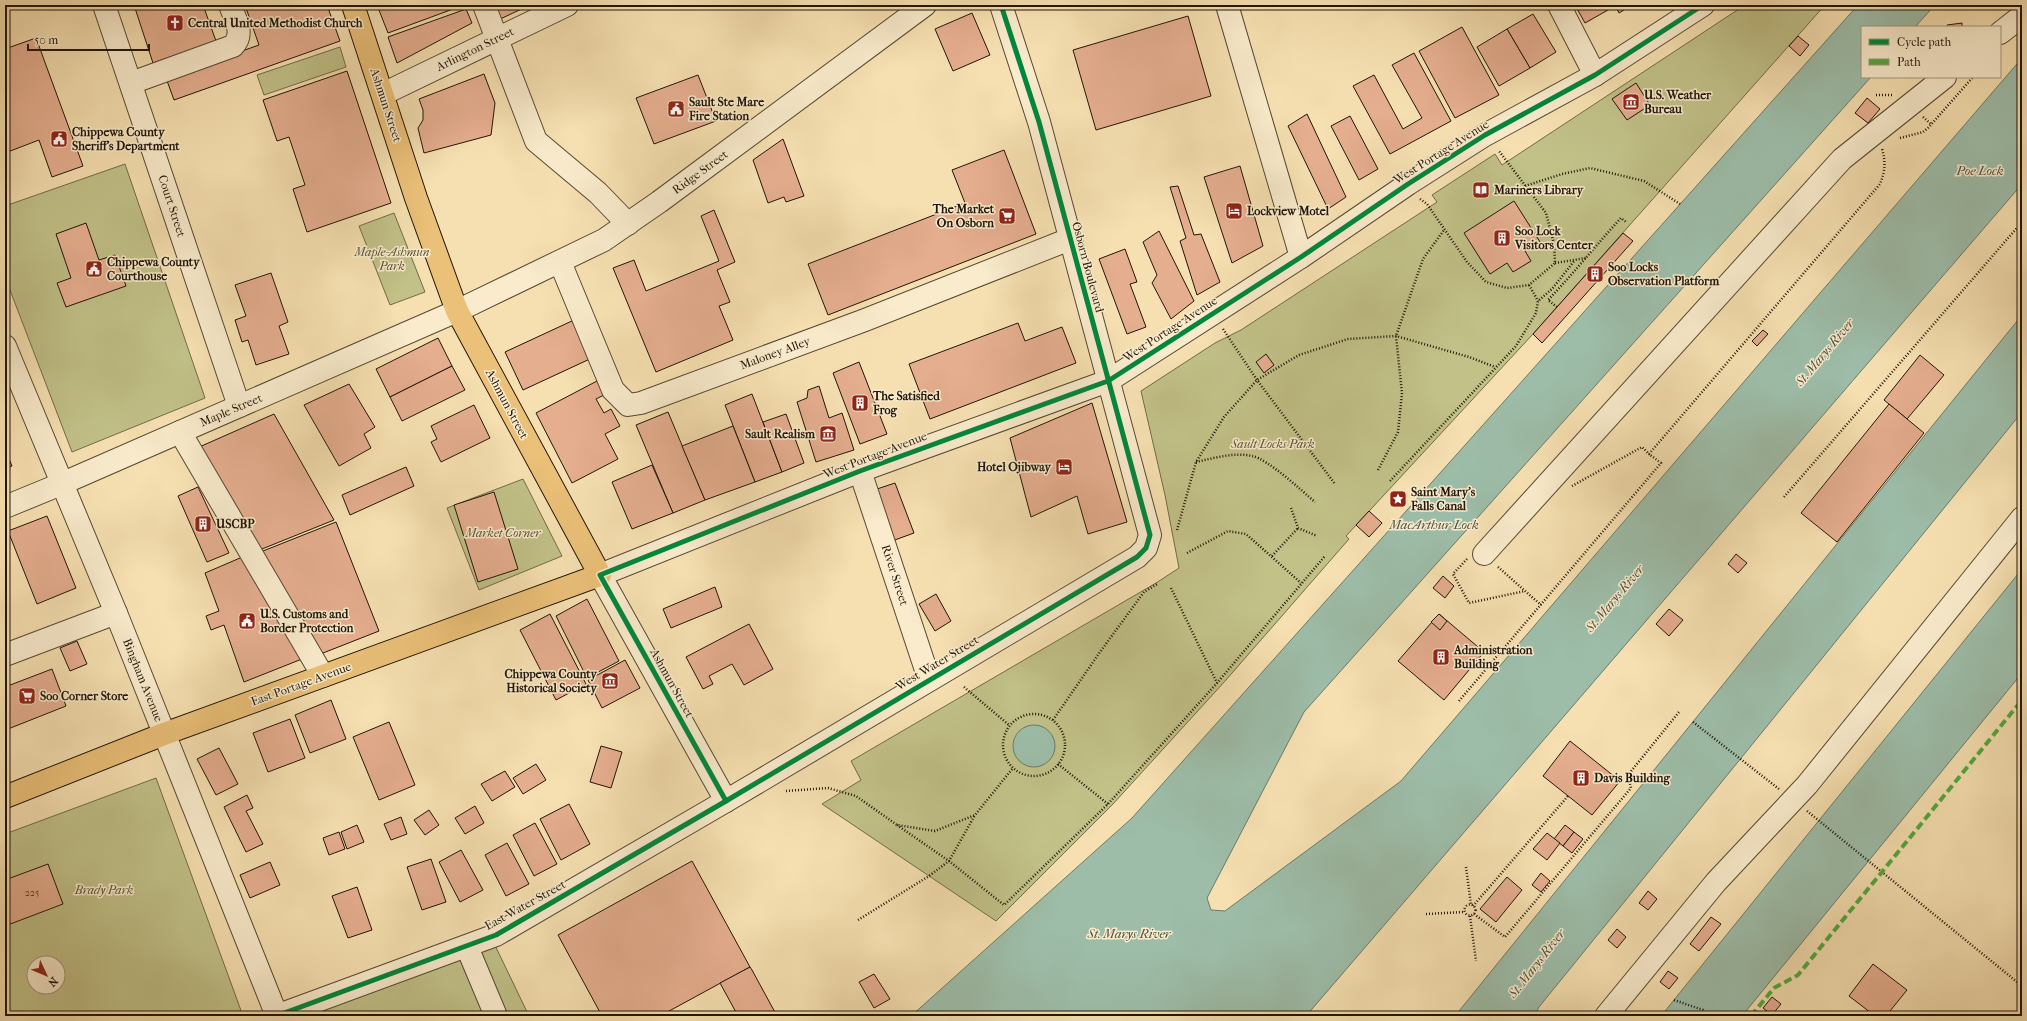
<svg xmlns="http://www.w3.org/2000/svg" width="2027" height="1021" font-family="'IM FELL French Canon',serif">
  <rect width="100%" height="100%" fill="#f6e0b1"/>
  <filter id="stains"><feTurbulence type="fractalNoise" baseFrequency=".005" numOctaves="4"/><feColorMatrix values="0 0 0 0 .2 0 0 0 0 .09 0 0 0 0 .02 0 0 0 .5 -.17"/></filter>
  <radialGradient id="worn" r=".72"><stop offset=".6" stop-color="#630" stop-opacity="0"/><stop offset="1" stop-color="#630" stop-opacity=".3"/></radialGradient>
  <!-- green -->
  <g fill="#c1c188" stroke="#716b48" fill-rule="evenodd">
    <polygon points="1745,5 1825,5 1533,334 1346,536 1349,539 1226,680 1113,804 996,921 822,804 861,780 851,761 1156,583 1179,568 1165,495 1141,391 1215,343 1241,330 1437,202 1432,195 1495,154 1502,165"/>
    <polygon points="340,47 346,67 264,95 257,75"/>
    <polygon points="125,164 205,398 72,452 5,277 5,206"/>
    <polygon points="394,213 425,292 390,305 359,226"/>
    <polygon points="523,479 562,556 479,590 447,508"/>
    <path d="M156,778L243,1016H5V834ZM34,963H58V987H34Z"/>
    <polygon points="491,937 529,1016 306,1016"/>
  </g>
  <!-- water -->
  <g fill="#9dbda9" stroke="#6b7a69">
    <polygon points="1858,5 1935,5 1915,27 1862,27 1862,77 1871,77 1304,712 1207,898 1211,910 1225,911 1401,781 2022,58 2022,184 1306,1016 911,1016 1132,818"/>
    <polygon points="2022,315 2022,412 1595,938 1539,1007 1534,1016 1455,1016"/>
    <polygon points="2022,569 2022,673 1742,1016 1661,1016"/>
    <circle cx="1034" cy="746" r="21"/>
  </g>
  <!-- building -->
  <g fill="#e5ae8f" stroke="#211508">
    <polygon points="134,5 203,5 216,41 153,63"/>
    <polygon points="245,5 327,5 340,41 174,100 166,78 259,45"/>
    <polygon points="377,5 464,5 388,33"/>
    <polygon points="490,5 530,5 496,21"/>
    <polygon points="1575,5 1615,5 1615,6 1585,23"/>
    <polygon points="1615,5 1632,5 1619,13"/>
    <polygon points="466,9 472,23 397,63 388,37"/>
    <polygon points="972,13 990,55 953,71 935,29"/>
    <polygon points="1533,14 1556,52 1530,68 1507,29"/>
    <polygon points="1188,16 1211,96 1096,130 1073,50"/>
    <polygon points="1962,23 1962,27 1948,27 1947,25"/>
    <polygon points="1462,27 1499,95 1455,118 1419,51"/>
    <polygon points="1507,29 1530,68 1499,86 1477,47"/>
    <polygon points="1798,36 1809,45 1800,56 1789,46"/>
    <polygon points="36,38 83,166 52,177 39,140 5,153 5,49"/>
    <polygon points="1414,53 1451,121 1390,154 1353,86 1374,75 1403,129 1422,118 1392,65"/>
    <polygon points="347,71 391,203 307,232 293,189 305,185 289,137 277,141 263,100"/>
    <polygon points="484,74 495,103 491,135 424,153 418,128 423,120 423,110 419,99"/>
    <polygon points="698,75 716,121 654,144 636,98"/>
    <polygon points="1636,83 1650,105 1627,120 1612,99"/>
    <polygon points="1867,98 1880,109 1868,123 1855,113"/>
    <polygon points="1307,114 1346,197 1328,209 1288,126"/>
    <polygon points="1350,116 1378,169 1359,180 1331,126"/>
    <polygon points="783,139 804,196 786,202 784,197 768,203 753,160"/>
    <polygon points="1004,150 1036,234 828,315 808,264 965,203 952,170"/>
    <polygon points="1240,166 1263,246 1232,263 1204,177"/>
    <polygon points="1178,186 1194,235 1201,234 1220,282 1197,295 1180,241 1186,238 1170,187"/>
    <polygon points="1514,201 1540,242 1525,251 1531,261 1513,272 1507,263 1490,274 1464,233"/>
    <polygon points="714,210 735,262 717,270 730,302 719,306 733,340 656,372 613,268 634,260 646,291 719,261 701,216"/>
    <polygon points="86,223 99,260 115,255 126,286 66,307 57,283 71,278 56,234"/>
    <polygon points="1159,231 1194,301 1171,319 1152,283 1157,275 1143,242"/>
    <polygon points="1623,233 1633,241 1542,343 1533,334"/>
    <polygon points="1125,249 1137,282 1130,284 1146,327 1127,334 1099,259"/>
    <polygon points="271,273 288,322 279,326 289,354 256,365 248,340 242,342 235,320 246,316 235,285"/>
    <polygon points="574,320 592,358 523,390 505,352"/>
    <polygon points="1018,323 1025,341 1062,327 1076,363 930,419 909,364"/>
    <polygon points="1763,330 1768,334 1757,346 1752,341"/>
    <polygon points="438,338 452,366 390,397 376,369"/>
    <polygon points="1266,354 1274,365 1264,373 1256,362"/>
    <polygon points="1920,355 1944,375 1907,419 1884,400"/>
    <polygon points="859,362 887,434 860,444 833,373"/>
    <polygon points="452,366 465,390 402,421 390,397"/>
    <polygon points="597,381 604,395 596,399 604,413 611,409 620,426 605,434 618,459 572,483 536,413"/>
    <polygon points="349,384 375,427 364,434 371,448 339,466 304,405"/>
    <polygon points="819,386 829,418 842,413 854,450 816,462 797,402 807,398 808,390"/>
    <polygon points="752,394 782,472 755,482 725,405"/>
    <polygon points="1092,403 1127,522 1088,534 1077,496 1031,517 1010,438"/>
    <polygon points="1889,404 1924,433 1837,542 1801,513"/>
    <polygon points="474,405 490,438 441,462 431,442 437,439 431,426"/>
    <polygon points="668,412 705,500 673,513 636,425"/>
    <polygon points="274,414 334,520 257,551 197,448"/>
    <polygon points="786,414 804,463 782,472 763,422"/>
    <polygon points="733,426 755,482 705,500 682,446"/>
    <polygon points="5,449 12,466 5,469"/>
    <polygon points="652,465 673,513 632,529 612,482"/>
    <polygon points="406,467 414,486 350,515 342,495"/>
    <polygon points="895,483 914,533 892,541 874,490"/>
    <polygon points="198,487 229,553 207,562 178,496"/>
    <polygon points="494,492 518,569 478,582 454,505"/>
    <polygon points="1369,511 1382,523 1369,537 1356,525"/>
    <polygon points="47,516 76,588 37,604 8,531"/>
    <polygon points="336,522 379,631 318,655 258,553"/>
    <polygon points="1736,554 1747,563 1738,573 1728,564"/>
    <polygon points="247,555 307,657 244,682 224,625 211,630 206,616 219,611 205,573"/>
    <polygon points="1443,576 1454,586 1445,598 1433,588"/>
    <polygon points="715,587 722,607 671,628 663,609"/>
    <polygon points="936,594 951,621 935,631 919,604"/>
    <polygon points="587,599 619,661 587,678 556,616"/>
    <polygon points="1669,609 1683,620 1669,636 1656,624"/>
    <polygon points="550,614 586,684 556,700 520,630"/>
    <polygon points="1439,614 1484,652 1444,700 1398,661"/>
    <polygon points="1439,614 1447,621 1440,630 1431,622"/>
    <polygon points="749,624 773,669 744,685 732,664 709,676 713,684 703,689 686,657"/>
    <polygon points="77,641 87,664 70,671 60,648"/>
    <polygon points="625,660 640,688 602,708 588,680"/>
    <polygon points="52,669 66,706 8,729 5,720 5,687"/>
    <polygon points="331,700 346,739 310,753 295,715"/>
    <polygon points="290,719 305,758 268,772 253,733"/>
    <polygon points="389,722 415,785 379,800 353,737"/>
    <polygon points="1570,741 1620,781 1592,815 1543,776"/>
    <polygon points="601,746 622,752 611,788 590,782"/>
    <polygon points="219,748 238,784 216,795 197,759"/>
    <polygon points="536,764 546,780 523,794 513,778"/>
    <polygon points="505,771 515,787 492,801 481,784"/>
    <polygon points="247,795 253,808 246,811 263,844 246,852 224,807"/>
    <polygon points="569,804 590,844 561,860 540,819"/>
    <polygon points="475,806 484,823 465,834 455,818"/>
    <polygon points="429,810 439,825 425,835 414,820"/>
    <polygon points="401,817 407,834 391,840 384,824"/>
    <polygon points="535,823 557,864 534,876 513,835"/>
    <polygon points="357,825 364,842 347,849 341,832"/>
    <polygon points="1565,825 1574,832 1563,846 1554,839"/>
    <polygon points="339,832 345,849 329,855 323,838"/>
    <polygon points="1574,832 1583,839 1572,853 1563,846"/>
    <polygon points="1547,833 1560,843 1547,860 1533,849"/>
    <polygon points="507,843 529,884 506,896 485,855"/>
    <polygon points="461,850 483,890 460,902 439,862"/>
    <polygon points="431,859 446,902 422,910 407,867"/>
    <polygon points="692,861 750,967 660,1016 602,1016 558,935"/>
    <polygon points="270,862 280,885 250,898 240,875"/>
    <polygon points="48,864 63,904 5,926 5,880"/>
    <polygon points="1541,873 1550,881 1541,892 1532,885"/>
    <polygon points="1507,877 1522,890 1496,922 1480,909"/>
    <polygon points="357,887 372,930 348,938 332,896"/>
    <polygon points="1648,891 1657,899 1648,910 1639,903"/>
    <polygon points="1711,917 1721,924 1699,951 1690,944"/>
    <polygon points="1617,929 1626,937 1617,948 1608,940"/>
    <polygon points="1873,964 1907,990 1886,1016 1875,1016 1849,996"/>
    <polygon points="750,967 752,970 777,1016 738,1016 720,983"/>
    <polygon points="1668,971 1678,978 1669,989 1660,982"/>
    <polygon points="874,974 890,999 874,1008 859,982"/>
    <polygon points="1772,997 1781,1004 1772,1015 1763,1008"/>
  </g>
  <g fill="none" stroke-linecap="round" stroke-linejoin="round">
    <!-- minor casing -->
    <g stroke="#564832" stroke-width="24">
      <g id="minor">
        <polyline points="104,5 239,406"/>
        <polyline points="484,5 536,141 598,193 628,224"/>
        <polyline points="1227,5 1301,257"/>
        <polyline points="1559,5 1595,75"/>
        <polyline points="2000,33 2018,19"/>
        <path d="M131,83L233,46C245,34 235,19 230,5"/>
        <polyline points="383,94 567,5"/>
        <polyline points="560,262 613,390 628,405 641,403 865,320 1070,239"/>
        <polyline points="5,346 116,613 277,1016"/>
        <polyline points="180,432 323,676"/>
        <polyline points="860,471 929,679"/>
        <polyline points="5,507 61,484 457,311 604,240 659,202 925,5"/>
        <polyline points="1484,554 1842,159 1945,77"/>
        <polyline points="5,655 116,613"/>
        <polyline points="726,801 600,575 860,471 1108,381 1301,257 1408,184 1485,135 1595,75 1703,5"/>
        <polyline points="467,947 496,1016"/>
        <polyline points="276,1016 496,935 726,801 1137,557 1146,548 1150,535 1039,122 1001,5"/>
        <polyline points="1606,1016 1716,882 1807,785 2022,518"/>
      </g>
    </g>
    <!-- major casing -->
    <g stroke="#211508" stroke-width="24">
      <polyline id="major" points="5,797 164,734 600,575 457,311 416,198 353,5"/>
    </g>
    <!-- path -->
    <g stroke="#211508" stroke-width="2.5" stroke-dasharray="1 2" stroke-linecap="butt">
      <polyline points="1876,95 1892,95"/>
      <polyline points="1923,117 1932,125"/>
      <polyline points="1900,138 1923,132 1929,127 1973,77"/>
      <polyline points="1525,186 1562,174 1590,168 1644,181 1680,204"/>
      <polyline points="1420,199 1427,204 1467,262 1486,282 1507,288 1529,285 1555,263 1554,244 1546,213 1499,151"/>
      <polyline points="1555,263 1586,258"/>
      <polyline points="1529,285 1538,301"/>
      <path d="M1557,307L1548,300C1574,273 1596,245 1621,218L1626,222"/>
      <polyline points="1223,329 1257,380 1335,484"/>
      <path d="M1196,462C1214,458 1235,452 1252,456C1268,459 1302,491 1315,502"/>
      <polyline points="1378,470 1398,432 1402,393 1396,336 1423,259 1444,230"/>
      <polyline points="1390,481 1516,346 1536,313 1538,301 1552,289 1575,260"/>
      <path d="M1572,486L1642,447L1649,454L1880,184C1885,172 1886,162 1882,149"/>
      <polyline points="1784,497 2022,222"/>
      <polyline points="1291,508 1298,528 1317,536"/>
      <polyline points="1177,530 1196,462 1224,417 1257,380 1299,355 1348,339 1396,336 1469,357 1495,367"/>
      <polyline points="1187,553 1228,531 1246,534 1301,583"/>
      <polyline points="1272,556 1298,528"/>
      <polyline points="1467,559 1453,574 1469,603 1525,591"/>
      <polyline points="1498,567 1541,605"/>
      <polyline points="1171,588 1217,683"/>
      <polyline points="964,687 1009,725"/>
      <polyline points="1459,701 1661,463 1649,454"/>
      <circle cx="1034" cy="745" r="31"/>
      <polyline points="1053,720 1100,652 1144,592 1157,584"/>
      <polyline points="1693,722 1779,789"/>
      <polyline points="1058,764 1108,804"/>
      <polyline points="786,791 828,788 856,796 897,825 935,831 975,815 1013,768"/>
      <polyline points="1807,811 2022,986"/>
      <polyline points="897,825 949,861 1004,905 1108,804 1217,683 1325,556"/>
      <polyline points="1466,867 1471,905"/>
      <circle cx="1470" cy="910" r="5.5"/>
      <polyline points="1473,906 1568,796"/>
      <polyline points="1426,914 1464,912"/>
      <polyline points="1474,914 1505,937 1631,788 1628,775 1679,712"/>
      <polyline points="1470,916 1476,961"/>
      <polyline points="858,920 929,876 949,861 975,815"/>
      <polyline points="1674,1000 1703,1010 1707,1016"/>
    </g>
    <!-- minor -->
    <use href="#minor" stroke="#f9ebcc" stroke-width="22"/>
    <!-- major -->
    <use href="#major" stroke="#ebc078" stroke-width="22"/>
    <!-- quiet -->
    <polyline stroke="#52a941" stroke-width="4" stroke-dasharray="8 4" stroke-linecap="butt" points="1751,1016 1774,988 1798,975 2022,700"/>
    <!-- cycleway casing -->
    <g stroke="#f9ebcc" stroke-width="8">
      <g id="cycleway">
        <polyline points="726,801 600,575 860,471 1108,381 1301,257 1408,184 1485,135 1595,75 1703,5"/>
        <polyline points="276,1016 496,935 726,801 1137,557 1146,548 1150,535 1039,122 1001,5"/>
      </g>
    </g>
    <!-- cycleway -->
    <use href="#cycleway" stroke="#00873e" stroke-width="5"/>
  </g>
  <!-- icons -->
  <defs>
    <g id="church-square" transform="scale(0.9)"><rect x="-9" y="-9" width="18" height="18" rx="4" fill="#8f2418" stroke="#f9ebcc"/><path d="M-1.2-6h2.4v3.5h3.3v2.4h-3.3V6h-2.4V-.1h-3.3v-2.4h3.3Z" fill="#fff"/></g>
    <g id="museum-square" transform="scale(0.9)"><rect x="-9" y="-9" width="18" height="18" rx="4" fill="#8f2418" stroke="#f9ebcc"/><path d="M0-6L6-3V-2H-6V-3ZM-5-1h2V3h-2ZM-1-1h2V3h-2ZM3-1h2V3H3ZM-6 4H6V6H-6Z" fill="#fff"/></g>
    <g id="civic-square" transform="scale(0.9)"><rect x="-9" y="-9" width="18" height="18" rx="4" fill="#8f2418" stroke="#f9ebcc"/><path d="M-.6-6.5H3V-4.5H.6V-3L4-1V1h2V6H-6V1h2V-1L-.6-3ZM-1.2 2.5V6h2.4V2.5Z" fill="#fff"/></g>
    <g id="library-square" transform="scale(0.9)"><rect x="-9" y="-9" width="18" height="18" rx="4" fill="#8f2418" stroke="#f9ebcc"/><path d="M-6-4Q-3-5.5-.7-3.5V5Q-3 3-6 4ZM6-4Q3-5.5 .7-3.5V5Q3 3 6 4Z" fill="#fff"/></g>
    <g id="hotel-square" transform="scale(0.9)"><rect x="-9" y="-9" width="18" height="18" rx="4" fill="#8f2418" stroke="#f9ebcc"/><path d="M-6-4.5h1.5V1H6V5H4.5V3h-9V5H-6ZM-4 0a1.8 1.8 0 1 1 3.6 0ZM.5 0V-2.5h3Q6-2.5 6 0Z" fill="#fff"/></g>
    <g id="supermarket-square" transform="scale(0.9)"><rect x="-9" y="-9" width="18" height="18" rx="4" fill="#8f2418" stroke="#f9ebcc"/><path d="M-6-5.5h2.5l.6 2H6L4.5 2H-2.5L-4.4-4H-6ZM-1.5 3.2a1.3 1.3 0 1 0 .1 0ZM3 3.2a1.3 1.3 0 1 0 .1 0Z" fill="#fff"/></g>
    <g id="building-square" transform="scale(0.9)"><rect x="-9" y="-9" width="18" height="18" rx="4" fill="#8f2418" stroke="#f9ebcc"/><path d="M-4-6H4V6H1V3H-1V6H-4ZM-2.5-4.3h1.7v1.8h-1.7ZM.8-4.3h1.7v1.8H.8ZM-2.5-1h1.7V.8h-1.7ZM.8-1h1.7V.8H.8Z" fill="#fff"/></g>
    <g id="sight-square" transform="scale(0.9)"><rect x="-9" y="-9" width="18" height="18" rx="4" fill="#8f2418" stroke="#f9ebcc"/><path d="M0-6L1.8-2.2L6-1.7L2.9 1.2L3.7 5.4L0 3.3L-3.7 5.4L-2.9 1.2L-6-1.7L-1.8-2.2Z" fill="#fff"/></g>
  </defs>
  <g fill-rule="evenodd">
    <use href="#church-square" x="175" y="23"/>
    <use href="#museum-square" x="1631" y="102"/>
    <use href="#civic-square" x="676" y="109"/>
    <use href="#civic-square" x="59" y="139"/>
    <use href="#library-square" x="1481" y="190"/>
    <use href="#hotel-square" x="1234" y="211"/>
    <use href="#supermarket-square" x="1007" y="216"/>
    <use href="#building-square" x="1502" y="238"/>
    <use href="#civic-square" x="94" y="269"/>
    <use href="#building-square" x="1595" y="274"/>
    <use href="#building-square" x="860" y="403"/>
    <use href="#museum-square" x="828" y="434"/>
    <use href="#hotel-square" x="1064" y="467"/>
    <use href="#sight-square" x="1398" y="499"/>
    <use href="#building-square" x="203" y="524"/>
    <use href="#civic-square" x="247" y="621"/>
    <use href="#building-square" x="1441" y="657"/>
    <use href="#museum-square" x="610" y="681"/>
    <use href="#supermarket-square" x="27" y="696"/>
    <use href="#building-square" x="1581" y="778"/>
  </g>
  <g text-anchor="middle" stroke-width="3" stroke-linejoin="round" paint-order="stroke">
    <!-- number labels -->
    <g font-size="10" fill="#523b2a">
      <text x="32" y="896">225</text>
    </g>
    <!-- poi labels -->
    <g font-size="12" font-weight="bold" fill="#211508" stroke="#f9ebcc" text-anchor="start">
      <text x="188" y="27">Central United Methodist Church</text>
      <text x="1644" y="99">U.S. Weather<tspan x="1644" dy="14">Bureau</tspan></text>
      <text x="689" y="106">Sault Ste Mare<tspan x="689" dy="14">Fire Station</tspan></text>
      <text x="72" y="136">Chippewa County<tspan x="72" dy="14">Sheriff's Department</tspan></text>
      <text x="1494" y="194">Mariners Library</text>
      <text x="994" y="213" text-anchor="end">The Market<tspan x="994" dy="14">On Osborn</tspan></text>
      <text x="1247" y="215">Lockview Motel</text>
      <text x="1515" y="235">Soo Lock<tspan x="1515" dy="14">Visitors Center</tspan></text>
      <text x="107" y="266">Chippewa County<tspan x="107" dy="14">Courthouse</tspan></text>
      <text x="1608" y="271">Soo Locks<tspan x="1608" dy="14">Observation Platform</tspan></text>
      <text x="873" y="400">The Satisfied<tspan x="873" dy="14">Frog</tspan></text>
      <text x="815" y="438" text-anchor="end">Sault Realism</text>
      <text x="1051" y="471" text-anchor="end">Hotel Ojibway</text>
      <text x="1411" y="496">Saint Mary's<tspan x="1411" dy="14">Falls Canal</tspan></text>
      <text x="216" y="528">USCBP</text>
      <text x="260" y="618">U.S. Customs and<tspan x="260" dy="14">Border Protection</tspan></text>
      <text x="1454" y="654">Administration<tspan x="1454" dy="14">Building</tspan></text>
      <text x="597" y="678" text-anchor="end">Chippewa County<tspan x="597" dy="14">Historical Society</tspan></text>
      <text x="40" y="700">Soo Corner Store</text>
      <text x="1594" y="782">Davis Building</text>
    </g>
    <!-- street labels -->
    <g font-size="12" fill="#211508" stroke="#f9ebcc">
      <text transform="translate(475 49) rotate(-26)" y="4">Arlington Street</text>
      <text transform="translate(386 105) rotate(72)" y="4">Ashmun Street</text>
      <text transform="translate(1441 152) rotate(-32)" y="4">West Portage Avenue</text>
      <text transform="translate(700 172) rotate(-36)" y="4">Ridge Street</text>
      <text transform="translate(172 206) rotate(72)" y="4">Court Street</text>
      <text transform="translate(1088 267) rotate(75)" y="4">Osborn Boulevard</text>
      <text transform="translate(1170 329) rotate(-33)" y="4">West Portage Avenue</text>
      <text transform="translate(775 353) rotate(-20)" y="4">Maloney Alley</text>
      <text transform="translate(507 404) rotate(62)" y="4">Ashmun Street</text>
      <text transform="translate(231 410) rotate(-23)" y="4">Maple Street</text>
      <text transform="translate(875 455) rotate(-21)" y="4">West Portage Avenue</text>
      <text transform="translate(895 575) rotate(72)" y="4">River Street</text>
      <text transform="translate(937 663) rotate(-31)" y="4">West Water Street</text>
      <text transform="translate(143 680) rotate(68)" y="4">Bingham Avenue</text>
      <text transform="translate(672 683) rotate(61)" y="4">Ashmun Street</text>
      <text transform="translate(301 684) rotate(-20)" y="4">East Portage Avenue</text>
      <text transform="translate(525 905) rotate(-29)" y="4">East Water Street</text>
    </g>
    <!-- park labels -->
    <g font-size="12" font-style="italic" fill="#595135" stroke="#f9ebcc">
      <text x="392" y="256">Maple-Ashmun<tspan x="392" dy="14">Park</tspan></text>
      <text x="1273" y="448">Sault Locks Park</text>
      <text x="503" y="537">Market Corner</text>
      <text x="104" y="894">Brady Park</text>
    </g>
    <!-- water labels -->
    <g font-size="13" font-style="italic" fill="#4c5040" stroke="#f9ebcc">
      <text x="1980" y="175">Poe Lock</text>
      <text transform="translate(1824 352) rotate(-50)" y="5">St. Marys River</text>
      <text x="1434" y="529">MacArthur Lock</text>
      <text transform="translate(1614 598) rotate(-50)" y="5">St. Marys River</text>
      <text x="1129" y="938">St. Marys River</text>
      <text transform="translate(1536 963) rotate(-52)" y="5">St. Marys River</text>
    </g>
  </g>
  <!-- margin -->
  <rect width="2027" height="1021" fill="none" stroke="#f6e0b1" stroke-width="20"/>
  <rect x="6" y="6" width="2015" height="1009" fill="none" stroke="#211508" stroke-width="2"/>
  <rect x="10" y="10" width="2007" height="1001" fill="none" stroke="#211508"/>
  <!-- legend -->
  <rect x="1861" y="26" width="140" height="52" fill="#f9ebcc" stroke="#a3957e"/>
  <rect x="1869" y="39" width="20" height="6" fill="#00873e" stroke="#a3957e"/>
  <text x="1897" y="46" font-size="12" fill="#211508">Cycle path</text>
  <rect x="1869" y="59" width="20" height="6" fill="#52a941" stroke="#a3957e"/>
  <text x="1897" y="66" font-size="12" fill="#211508">Path</text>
  <!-- north arrow -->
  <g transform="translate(46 975) rotate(134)"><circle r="19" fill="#f9ebcc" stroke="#a3957e"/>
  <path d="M0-3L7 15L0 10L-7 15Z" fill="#8f2418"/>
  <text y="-6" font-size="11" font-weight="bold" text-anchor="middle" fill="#211508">N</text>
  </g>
  <!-- scale -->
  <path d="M28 44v6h121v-6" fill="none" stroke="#211508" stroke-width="2"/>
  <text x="34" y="44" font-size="12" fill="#211508" stroke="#f9ebcc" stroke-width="3" paint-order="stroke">50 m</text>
  <rect width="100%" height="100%" filter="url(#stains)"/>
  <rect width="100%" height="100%" fill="url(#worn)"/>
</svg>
